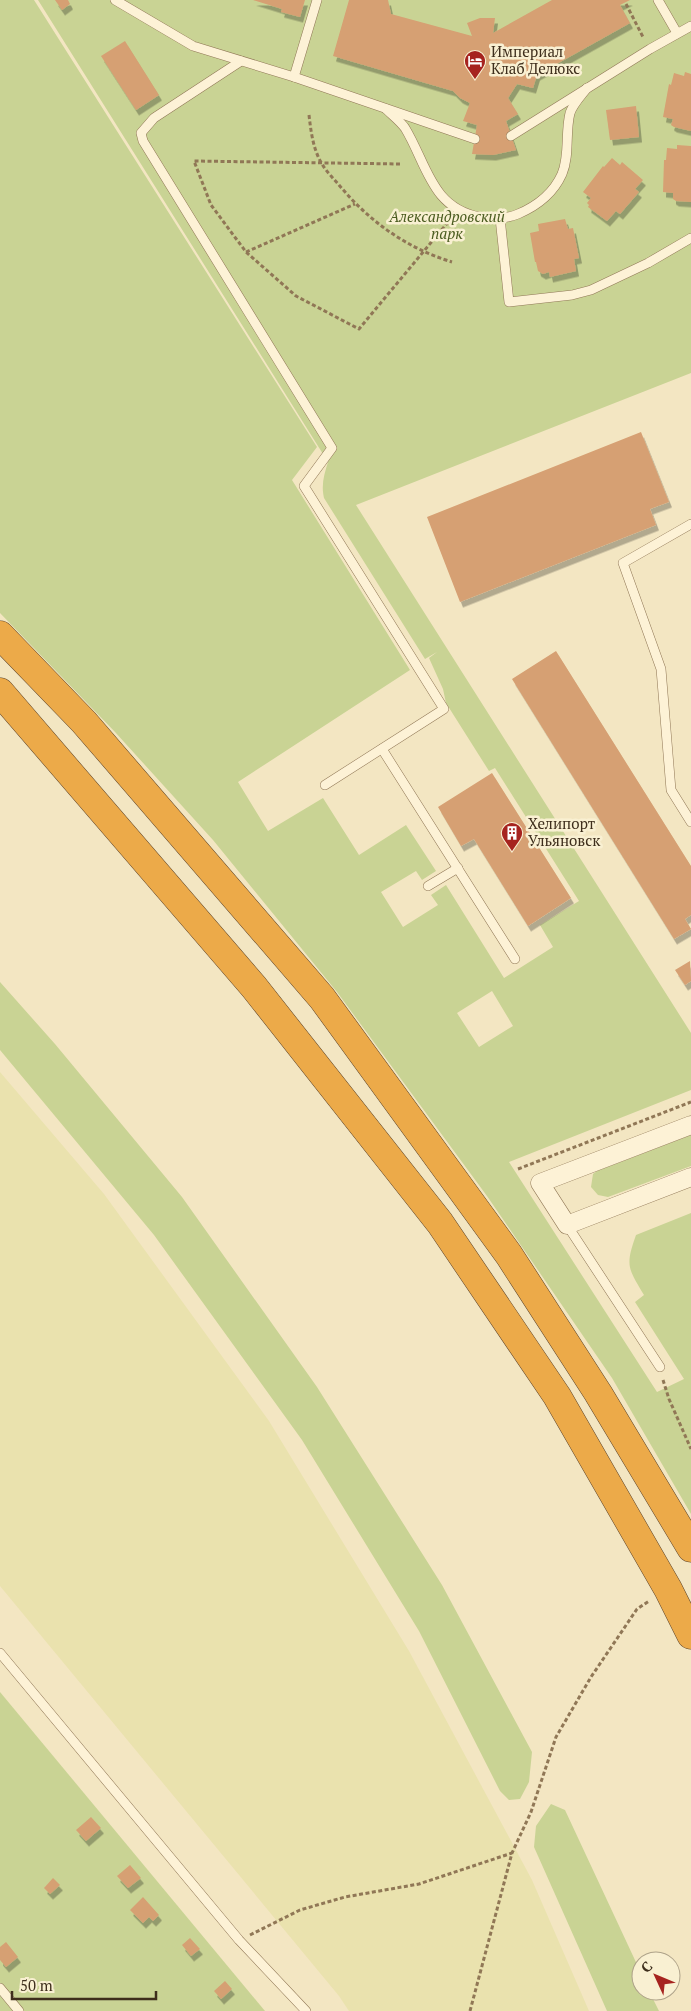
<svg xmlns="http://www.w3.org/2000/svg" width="691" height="2011" font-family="'PT Serif',serif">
  <defs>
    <filter id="shadow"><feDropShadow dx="3" dy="5.5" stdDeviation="0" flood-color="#0004"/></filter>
  </defs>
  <rect width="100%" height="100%" fill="#f3e6c2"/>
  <!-- farmland -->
  <polygon fill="#eae2ae" points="0,1072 104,1194 269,1421 409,1651 532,1880 589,2011 349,2011 339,1996 0,1586"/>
  <!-- green -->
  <g fill="#c9d394" fill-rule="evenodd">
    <path d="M0,0H34L317,447L292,480L410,670L238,782L268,831L323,798L359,855L406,825L436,871L422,880L416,871L381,892L403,927L438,905L431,895L446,885L504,978L553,947L540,925L579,901L495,768L489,771L446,703L443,689L429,658L437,652L425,659L324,498C321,485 324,475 328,462L38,0H691V373L356,505L691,1033V1090L509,1162L657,1392L684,1379L635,1302L644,1295C628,1268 625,1266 636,1235L691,1213V1514L612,1378L487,1196L337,992L213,840L115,732L0,613ZM492,991L513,1026L479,1047L457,1013Z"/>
    <polygon points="0,982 55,1044 182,1197 317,1387 442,1585 532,1752 529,1782 520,1799 509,1800 500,1791 419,1631 302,1440 154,1235 0,1050"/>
    <polygon points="691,1135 691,1166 608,1197 598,1195 591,1187 593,1174 597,1171"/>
    <polygon points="0,1692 265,2011 0,2011"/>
    <polygon points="551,1804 565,1810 641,1973 641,1991 649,1991 659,2011 607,2011 534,1847 536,1826"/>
  </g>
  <!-- building -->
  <g fill="#d6a073" filter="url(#shadow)">
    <polygon points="55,0 68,0 70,4 62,10"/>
    <polygon points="253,0 305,0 300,17 281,12 282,9"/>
    <polygon points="349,0 388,0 391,14 472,36 467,23 480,18 495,18 493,33 552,0 630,0 620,5 630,23 537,75 533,88 517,84 508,98 518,114 506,121 516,150 493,155 472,154 477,125 463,121 470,103 460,98 453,91 333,56"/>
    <polygon points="125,41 159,95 136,110 101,56"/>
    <polygon points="685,72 691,74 691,131 674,127 671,125 673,119 663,117 669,84 671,85 674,73 684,76"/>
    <polygon points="636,106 639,137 610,140 606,110"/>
    <polygon points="677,145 691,146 691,202 676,201 673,199 673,193 663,192 664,160 666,160 667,148 677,149"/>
    <polygon points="612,158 620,165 622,162 643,180 635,189 639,192 620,214 616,211 607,221 588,207 589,205 587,203 591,198 583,192 603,166 604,167"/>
    <polygon points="565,219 568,229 573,228 579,258 574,259 576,271 550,277 549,272 543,274 538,271 536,262 535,262 530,233 539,231 538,224"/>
    <polygon points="641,432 669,502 650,509 656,525 460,602 427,517"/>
    <polygon points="556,651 691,866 691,915 685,919 691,929 674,939 512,679"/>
    <polygon points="492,773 571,898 528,926 474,839 461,846 438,807"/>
    <polygon points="690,961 691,981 685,985 675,970"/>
    <polygon points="91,1817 101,1828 86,1841 76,1830"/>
    <polygon points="130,1865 141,1878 128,1888 117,1876"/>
    <polygon points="53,1878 60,1885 50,1894 44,1888"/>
    <polygon points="143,1897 159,1915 153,1921 149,1917 143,1923 130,1910"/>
    <polygon points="190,1938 200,1949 191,1956 182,1945"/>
    <polygon points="6,1942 18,1957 6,1967 0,1960 0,1947"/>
    <polygon points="225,1981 232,1989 221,1999 214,1991"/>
  </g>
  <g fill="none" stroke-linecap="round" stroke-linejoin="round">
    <!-- lane casing -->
    <g stroke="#907756" stroke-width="10">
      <g id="lane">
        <polyline points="115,0 193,46 294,77 475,139"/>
        <polyline points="658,0 677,33"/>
        <polyline points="241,61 154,118 141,133 143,141 332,448 304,486 444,709 325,785"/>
        <polyline points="294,77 317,0"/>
        <path d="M386,109C392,115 400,121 405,128C427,164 431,208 480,217C493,219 506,219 518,214C537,206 553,194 562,174C570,155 565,133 570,113C573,104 581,96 587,88"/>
        <polyline points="511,136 650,49 691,26"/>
        <polyline points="500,218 509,302 572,295 591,290 648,263 691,238"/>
        <polyline points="691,524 623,563 661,669 671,790 691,822"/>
        <polyline points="382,749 515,959"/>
        <polyline points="428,886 458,868"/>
        <polyline points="567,1225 660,1367"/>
        <polyline points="0,1653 239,1940 306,2011"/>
        <polyline points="0,1988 19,2011"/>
      </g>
    </g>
    <!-- street casing -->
    <g stroke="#907756" stroke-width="19">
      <polyline id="street" points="691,1125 540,1183 567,1225 691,1177"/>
    </g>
    <!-- highway casing -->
    <g stroke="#5d442b" stroke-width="29">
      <g id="highway">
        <polyline points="0,635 84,722 322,998 509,1255 598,1393 691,1548"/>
        <polyline points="0,692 254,987 440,1223 557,1396 668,1589 691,1635"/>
      </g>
    </g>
    <!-- path -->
    <g stroke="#907756" stroke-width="3" stroke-dasharray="4 2.5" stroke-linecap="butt">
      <polyline points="626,4 643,37"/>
      <path d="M309,115C311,132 313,149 322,164C326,171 333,178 339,185C369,221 406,248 452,262"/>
      <polyline points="400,164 194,161 211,205 246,252 296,296 359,329 449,221"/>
      <polyline points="246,252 355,204"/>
      <polyline points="518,1169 691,1102"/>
      <polyline points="663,1380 669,1399 691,1449"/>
      <polyline points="250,1935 300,1910 345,1897 419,1884 512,1853"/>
      <polyline points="470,2011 512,1853 531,1812 556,1737 591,1677 637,1609 649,1601"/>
    </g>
    <!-- lane -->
    <use href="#lane" stroke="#fdf2d6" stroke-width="9"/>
    <!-- street -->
    <use href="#street" stroke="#fdf2d6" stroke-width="18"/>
    <!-- highway -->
    <use href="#highway" stroke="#ecaa49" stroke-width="28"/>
  </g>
  <!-- icons -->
  <defs>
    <g id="hotel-pin" transform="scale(1.125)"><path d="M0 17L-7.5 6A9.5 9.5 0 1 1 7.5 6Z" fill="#a6231f" stroke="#f9f0d2"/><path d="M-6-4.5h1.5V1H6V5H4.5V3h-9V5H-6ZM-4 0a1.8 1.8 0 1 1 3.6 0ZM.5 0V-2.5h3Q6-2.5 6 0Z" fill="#fff"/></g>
    <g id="building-pin" transform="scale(1.125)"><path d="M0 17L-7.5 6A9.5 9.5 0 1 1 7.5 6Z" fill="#a6231f" stroke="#f9f0d2"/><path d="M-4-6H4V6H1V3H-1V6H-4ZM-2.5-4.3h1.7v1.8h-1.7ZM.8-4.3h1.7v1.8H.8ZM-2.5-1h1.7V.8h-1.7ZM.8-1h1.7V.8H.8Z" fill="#fff"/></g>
  </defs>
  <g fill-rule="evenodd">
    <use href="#hotel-pin" x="475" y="61"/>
    <use href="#building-pin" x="512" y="833"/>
  </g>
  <g text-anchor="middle" stroke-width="5" stroke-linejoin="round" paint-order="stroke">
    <!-- poi labels -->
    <g font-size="15" fill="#3e2e1c" stroke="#f9f0d2" text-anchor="start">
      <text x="491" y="57">Империал<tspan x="491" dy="17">Клаб Делюкс</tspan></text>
      <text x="528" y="829">Хелипорт<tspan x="528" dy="17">Ульяновск</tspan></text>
    </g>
    <!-- park labels -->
    <g font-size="15" font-style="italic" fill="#4b5c20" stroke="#f9f0d2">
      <text x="447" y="222">Александровский<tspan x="447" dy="17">парк</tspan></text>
    </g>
  </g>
  <!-- north arrow -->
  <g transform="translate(656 1976) rotate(314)"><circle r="24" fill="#f9f0d2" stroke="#aea289"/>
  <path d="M0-4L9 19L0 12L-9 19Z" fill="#a6231f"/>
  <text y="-8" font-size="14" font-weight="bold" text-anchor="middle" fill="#3e2e1c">С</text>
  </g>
  <!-- scale -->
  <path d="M12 1991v8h144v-8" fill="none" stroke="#3e2e1c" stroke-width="2.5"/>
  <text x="20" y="1991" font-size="15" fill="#3e2e1c" stroke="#f9f0d2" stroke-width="4" paint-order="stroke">50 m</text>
</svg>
